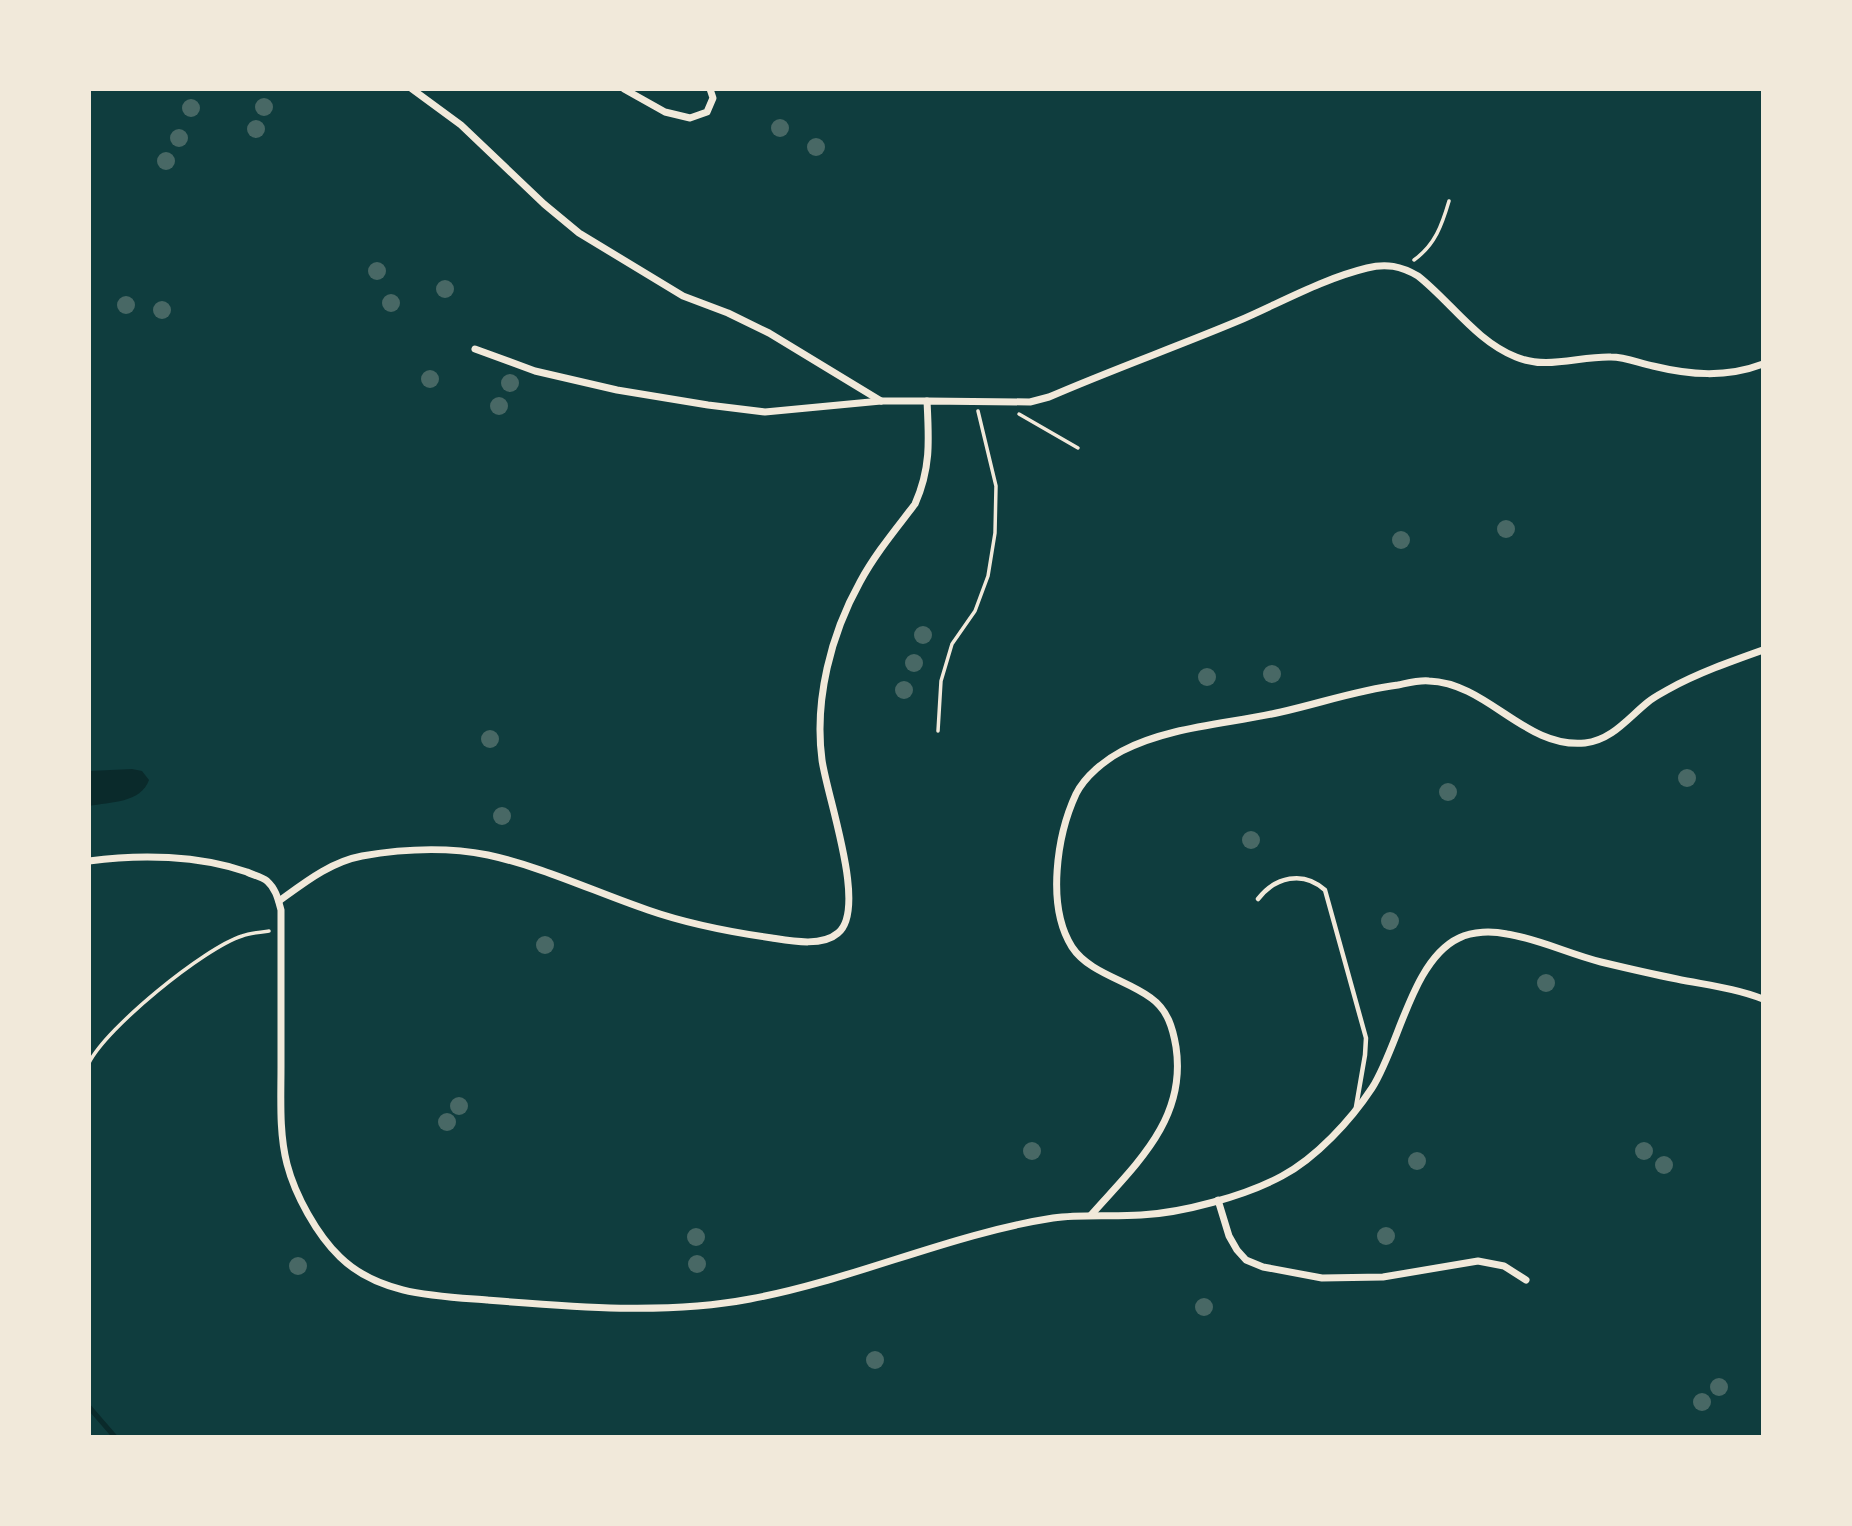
<svg xmlns="http://www.w3.org/2000/svg" width="1852" height="1526" font-family="'Fira Sans',sans-serif">
  <rect width="100%" height="100%" fill="#0f3d3e"/>
  <!-- water -->
  <path fill="#0a2a2b" d="M132,769L142,771L149,780C141,803 110,802 89,806V771Z"/>
  <g fill="none" stroke-linecap="round" stroke-linejoin="round">
    <!-- stream -->
    <polyline stroke="#0a2a2b" stroke-width="5" points="89,1407 115,1437"/>
  </g>
  <!-- building -->
  <g fill="#486865">
    <circle cx="264" cy="107" r="9"/>
    <circle cx="191" cy="108" r="9"/>
    <circle cx="780" cy="128" r="9"/>
    <circle cx="256" cy="129" r="9"/>
    <circle cx="179" cy="138" r="9"/>
    <circle cx="816" cy="147" r="9"/>
    <circle cx="166" cy="161" r="9"/>
    <circle cx="377" cy="271" r="9"/>
    <circle cx="445" cy="289" r="9"/>
    <circle cx="391" cy="303" r="9"/>
    <circle cx="126" cy="305" r="9"/>
    <circle cx="162" cy="310" r="9"/>
    <circle cx="430" cy="379" r="9"/>
    <circle cx="510" cy="383" r="9"/>
    <circle cx="499" cy="406" r="9"/>
    <circle cx="1506" cy="529" r="9"/>
    <circle cx="1401" cy="540" r="9"/>
    <circle cx="923" cy="635" r="9"/>
    <circle cx="914" cy="663" r="9"/>
    <circle cx="1272" cy="674" r="9"/>
    <circle cx="1207" cy="677" r="9"/>
    <circle cx="904" cy="690" r="9"/>
    <circle cx="490" cy="739" r="9"/>
    <circle cx="1687" cy="778" r="9"/>
    <circle cx="1448" cy="792" r="9"/>
    <circle cx="502" cy="816" r="9"/>
    <circle cx="1251" cy="840" r="9"/>
    <circle cx="1390" cy="921" r="9"/>
    <circle cx="545" cy="945" r="9"/>
    <circle cx="1546" cy="983" r="9"/>
    <circle cx="459" cy="1106" r="9"/>
    <circle cx="447" cy="1122" r="9"/>
    <circle cx="1644" cy="1151" r="9"/>
    <circle cx="1032" cy="1151" r="9"/>
    <circle cx="1417" cy="1161" r="9"/>
    <circle cx="1664" cy="1165" r="9"/>
    <circle cx="1386" cy="1236" r="9"/>
    <circle cx="696" cy="1237" r="9"/>
    <circle cx="697" cy="1264" r="9"/>
    <circle cx="298" cy="1266" r="9"/>
    <circle cx="1204" cy="1307" r="9"/>
    <circle cx="875" cy="1360" r="9"/>
    <circle cx="1719" cy="1387" r="9"/>
    <circle cx="1702" cy="1402" r="9"/>
  </g>
  <g fill="none" stroke-linecap="round" stroke-linejoin="round">
    <!-- path -->
    <g stroke="#f1e9da" stroke-width="3.5">
      <path d="M1414,260C1435,245 1442,225 1449,201"/>
      <polyline points="1019,414 1078,448"/>
      <polyline points="938,731 941,681 952,644 975,611 988,576 995,533 996,486 978,411"/>
      <path d="M89,1063C106,1028 204,948 242,936C250,933 260,932 269,931"/>
    </g>
    <!-- service -->
    <path stroke="#f1e9da" stroke-width="4.5" d="M1258,899C1275,877 1303,870 1325,890L1366,1038L1365,1055L1356,1107"/>
    <!-- minor -->
    <g stroke="#f1e9da" stroke-width="7">
      <polyline points="412,89 461,125 544,204 579,233 683,296 728,313 769,333 881,401"/>
      <polyline points="624,89 665,112 690,118 707,112 713,98 710,89"/>
      <polyline points="475,349 535,371 617,390 708,405 765,412 881,401 927,401"/>
      <path d="M89,861C140,854 198,855 247,872C253,875 262,877 267,881C276,889 278,899 281,910C281,962 281,1015 281,1067C281,1099 279,1133 287,1164C295,1195 317,1235 340,1257C379,1295 436,1296 487,1300C572,1307 666,1315 750,1299C853,1280 950,1234 1053,1218C1082,1214 1112,1217 1141,1215C1182,1213 1245,1196 1282,1176C1316,1158 1351,1120 1372,1088C1399,1046 1412,960 1459,938C1473,931 1492,931 1507,934C1539,939 1569,954 1601,962C1626,968 1652,974 1677,979C1706,985 1735,988 1763,999"/>
      <path d="M279,901C304,883 330,862 362,856C402,849 448,847 488,855C543,867 595,892 648,910C688,924 730,932 772,938C791,941 822,947 838,933C868,909 827,797 822,760C814,700 831,634 860,582C875,554 896,529 915,504C931,468 929,440 927,401L1030,402L1049,397C1111,370 1176,347 1238,321C1280,303 1322,279 1367,268C1386,263 1401,266 1418,276C1451,302 1476,341 1516,357C1547,370 1579,356 1611,357C1625,357 1639,363 1653,366C1690,375 1726,378 1763,364"/>
      <polyline points="1218,1200 1229,1236 1237,1250 1246,1260 1263,1267 1322,1278 1383,1277 1478,1261 1504,1266 1526,1280"/>
      <path d="M1091,1215C1135,1165 1187,1120 1176,1047C1173,1029 1168,1010 1151,998C1127,980 1089,973 1072,947C1046,906 1057,835 1076,794C1085,776 1105,760 1122,751C1170,726 1229,724 1281,712C1321,703 1358,690 1398,685C1408,683 1419,680 1429,681C1488,683 1525,749 1585,743C1612,740 1628,718 1648,702C1654,697 1662,693 1669,689C1698,673 1732,661 1763,650"/>
    </g>
  </g>
  <!-- border -->
  <rect width="1852" height="1526" fill="none" stroke="#f1e9da" stroke-width="182"/>
</svg>
